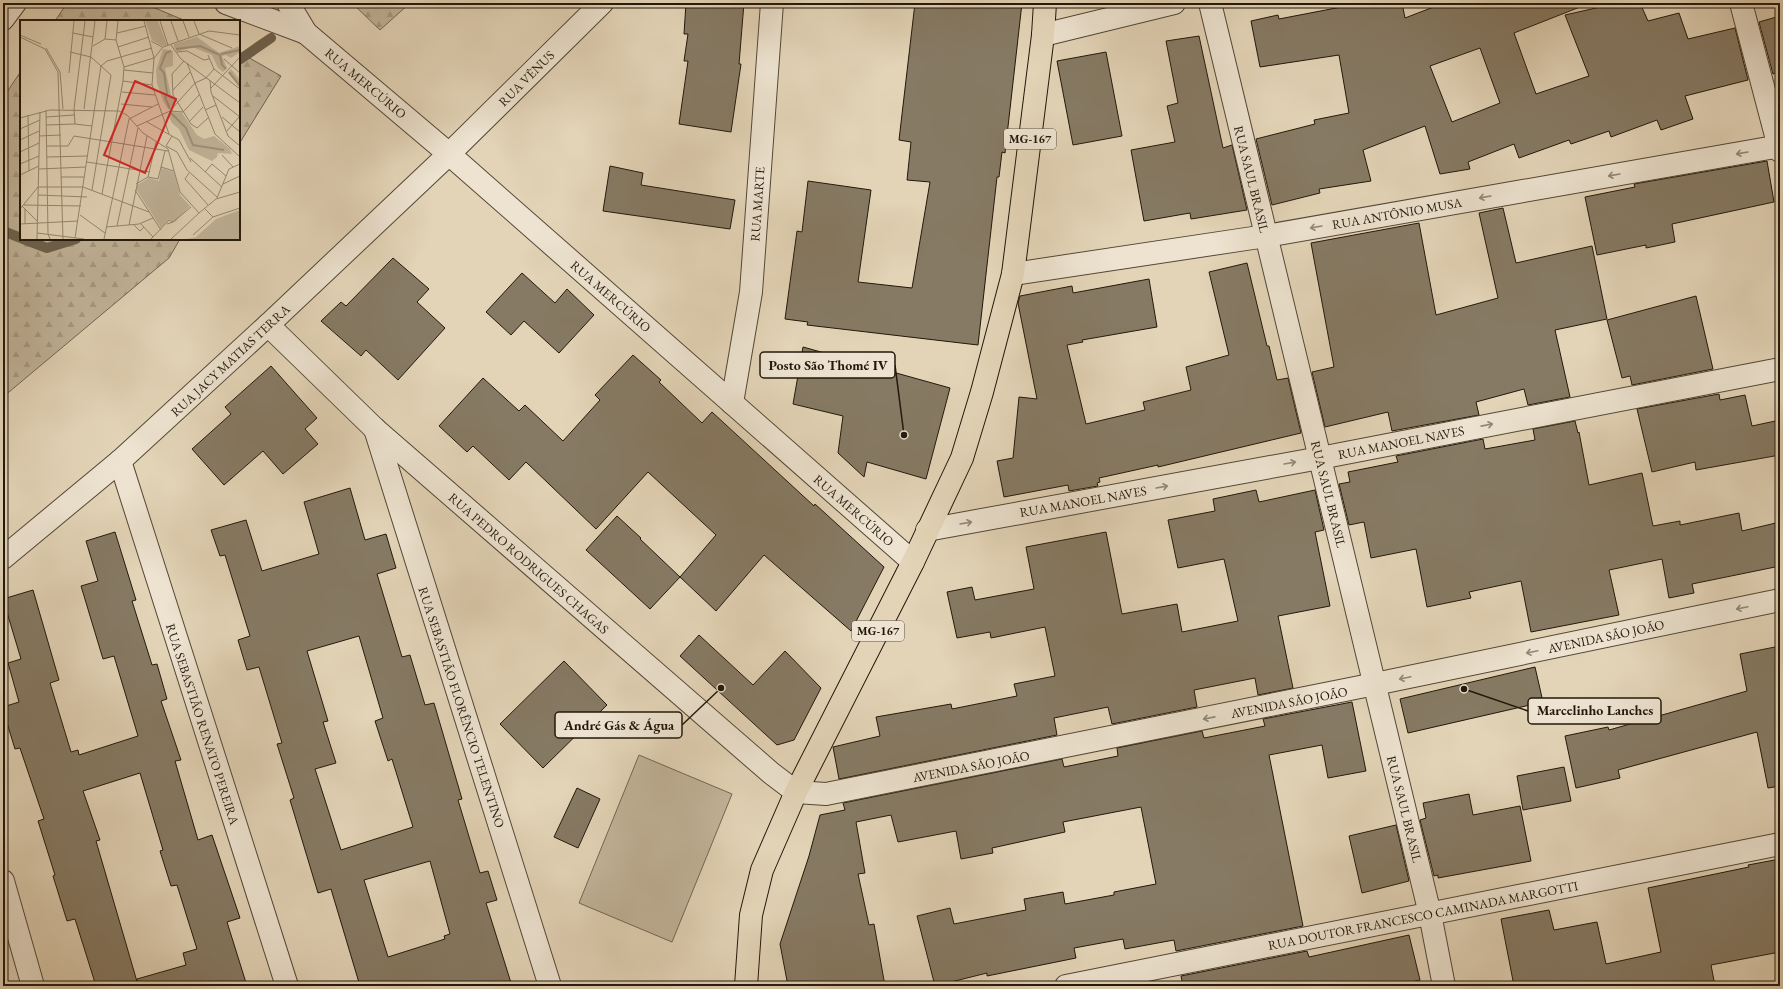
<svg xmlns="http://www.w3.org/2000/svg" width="1783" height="989" font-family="'EB Garamond',serif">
  <defs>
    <pattern id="forest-firs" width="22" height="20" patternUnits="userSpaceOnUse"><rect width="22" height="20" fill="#c2b49a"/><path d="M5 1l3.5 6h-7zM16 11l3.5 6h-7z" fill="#a69a83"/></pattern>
  </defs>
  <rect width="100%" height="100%" fill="#e3d4b7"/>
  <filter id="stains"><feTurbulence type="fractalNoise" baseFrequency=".005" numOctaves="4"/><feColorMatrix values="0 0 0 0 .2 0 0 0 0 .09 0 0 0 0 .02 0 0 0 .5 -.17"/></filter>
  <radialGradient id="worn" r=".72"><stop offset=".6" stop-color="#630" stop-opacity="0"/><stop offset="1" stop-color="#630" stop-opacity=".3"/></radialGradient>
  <!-- green -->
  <polygon fill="#c2b49a" stroke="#726652" points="639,755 732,794 672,942 579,903"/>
  <!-- forest -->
  <g fill="url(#forest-firs)" stroke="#726652">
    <polygon points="67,3 143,3 186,21 55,21"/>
    <polygon points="352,3 410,3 380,30"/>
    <polygon points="239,52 281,76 239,144"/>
    <polygon points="21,71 21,239 180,239 169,258 3,397 3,98"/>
  </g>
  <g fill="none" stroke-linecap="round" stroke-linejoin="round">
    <!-- stream -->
    <g stroke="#6e624f" stroke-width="10">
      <polyline points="239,60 271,38"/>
      <polyline points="3,231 21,238"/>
      <polyline points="23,239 47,248 76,239"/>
    </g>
  </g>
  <!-- building -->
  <g fill="#867a64" stroke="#22180b" fill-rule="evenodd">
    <polygon points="686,3 744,3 739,64 741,64 731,132 679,124 688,61 684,61 688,34 684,34"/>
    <polygon points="915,3 1022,3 1005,153 1002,152 999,177 997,177 978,345 807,325 808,322 785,319 797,231 802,232 808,181 871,190 858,282 912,288 930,182 907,180 911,142 899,140"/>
    <path d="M1362,3H1402L1405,18L1444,3H1585V5L1514,33L1536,94L1589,76L1565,15L1618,3H1640L1648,21L1679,13L1688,39L1735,28L1748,80L1685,96L1693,119L1661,130L1657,120L1611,137L1609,131L1571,144L1569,140L1519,158L1514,144L1468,162L1470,169L1440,174L1425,126L1363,150L1371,181L1319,189L1320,193L1272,205L1256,139L1315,124L1314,120L1349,113L1339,55L1260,67L1251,21L1278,15L1279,19ZM1480,48L1500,103L1452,122L1430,66Z"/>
    <polygon points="1780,16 1780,72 1773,74 1759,22"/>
    <polygon points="1199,36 1223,148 1232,145 1247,210 1191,219 1190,213 1144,221 1131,150 1175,142 1167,106 1178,103 1166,41"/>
    <polygon points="1106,52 1122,136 1073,145 1057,61"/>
    <polygon points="1767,161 1774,202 1672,224 1675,242 1646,248 1646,245 1597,255 1585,197 1635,187 1634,184"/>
    <polygon points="610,166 643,173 641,185 735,200 730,229 603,211"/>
    <polygon points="1503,208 1516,263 1592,246 1607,319 1555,330 1570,397 1528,405 1524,389 1476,402 1479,415 1392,431 1388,412 1325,427 1312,372 1334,367 1311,243 1419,223 1436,315 1498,298 1479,213"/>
    <polygon points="393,258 429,289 417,302 445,328 398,380 366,350 361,356 321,321 341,302 346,306"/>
    <polygon points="1247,263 1267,346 1269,346 1277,380 1288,378 1301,433 1158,467 1158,465 1099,478 1100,482 1097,483 1098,486 1069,491 1068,485 1004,497 997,461 1013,458 1019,397 1037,399 1018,303 1020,296 1072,286 1073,293 1149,279 1157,327 1082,340 1083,342 1067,345 1086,424 1145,410 1143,402 1191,390 1186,367 1229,355 1209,272"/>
    <polygon points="522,273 555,303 567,289 594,315 559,353 524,321 511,335 486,312"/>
    <polygon points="1696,296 1713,369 1632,385 1630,376 1622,378 1607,320"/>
    <polygon points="803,347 950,388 926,479 867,462 864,477 838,453 843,416 793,404"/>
    <polygon points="633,355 661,380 659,382 702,423 712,412 814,506 815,504 884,567 851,631 764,555 716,611 680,577 716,535 648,472 596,529 526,462 509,480 473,446 467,452 439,426 483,378 519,411 525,405 563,441 600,400 595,395"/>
    <polygon points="271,366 317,418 305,429 318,444 283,474 263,451 224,485 192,449 231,414 225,407"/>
    <polygon points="1719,394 1720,400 1745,395 1752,426 1780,420 1780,455 1696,470 1695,462 1652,472 1637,409"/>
    <polygon points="1575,421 1578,433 1579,432 1589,485 1642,473 1653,526 1680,521 1680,525 1739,513 1742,531 1780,522 1780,566 1692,584 1694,593 1669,598 1662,559 1609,570 1619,615 1531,632 1521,581 1469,592 1471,598 1427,607 1416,549 1371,558 1364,522 1349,525 1339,484 1350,482 1348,472 1398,462 1396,456 1483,439 1485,449 1535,440 1533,429"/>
    <path d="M350,488L365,540L386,534L396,568L377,574L402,657L410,655L425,705L434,703L462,799L458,800L480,873L488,871L497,900L486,903L512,986H360L331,889L318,893L290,800L294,798L277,744L282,743L259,667L247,670L238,640L250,636L225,555L220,556L211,530L246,520L262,571L319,554L304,502ZM359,636L383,718L375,721L388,761L392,759L413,827L341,850L315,769L336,763L323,722L328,721L307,651ZM430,861L450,934L444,936L445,939L388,957L364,880Z"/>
    <polygon points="1256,490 1259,502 1315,490 1324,530 1315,532 1330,606 1278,616 1293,688 1258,695 1255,678 1194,690 1197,707 1112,724 1108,707 1054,718 1057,735 839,779 833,747 880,736 876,717 951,704 952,709 1017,696 1014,684 1055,676 1045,627 991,638 990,632 957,638 947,592 972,587 975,600 1034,589 1026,547 1106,532 1122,614 1177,604 1182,632 1238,621 1224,559 1178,568 1168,520 1215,511 1213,499"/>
    <polygon points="617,516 641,538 640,539 680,577 650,609 586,550"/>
    <path d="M115,532L136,600L132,601L152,665L157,664L167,699L161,701L181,760L175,761L198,840L212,835L240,918L227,922L247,986H96L75,919L67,921L53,876L55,875L38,821L44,819L20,748L15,749L3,710V707L19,702L8,663L21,659L3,599L33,590L59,680L50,683L71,752L78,750L79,755L138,736L114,656L103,659L81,586L98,581L86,541ZM140,773L163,850L160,851L171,886L177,885L197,949L183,953L186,965L137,979L138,985L96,841L100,840L83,791Z"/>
    <polygon points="699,635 753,685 785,651 821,688 794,740 777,745 680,656"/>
    <polygon points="1780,646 1780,786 1768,788 1757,732 1618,770 1620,778 1576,788 1565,736 1608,727 1609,730 1747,691 1740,654"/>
    <polygon points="564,661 607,705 543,768 500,724"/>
    <polygon points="1535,667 1543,702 1408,733 1400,699"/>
    <polygon points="1352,702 1366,771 1328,778 1322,745 1269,755 1303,926 1176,951 1174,940 1125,949 1123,939 1074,948 1076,958 987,976 987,973 935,986 917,916 950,908 954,924 1026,910 1024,899 1063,892 1065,904 1114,895 1114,892 1156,884 1141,807 1063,822 1065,832 992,848 993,853 961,859 956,831 898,842 891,815 856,822 865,873 858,874 869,925 874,924 885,986 788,986 780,944 809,856 820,815 845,810 843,803 1062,759 1064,767 1118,756 1117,748 1202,731 1204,738 1265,726 1263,719"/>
    <polygon points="1564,767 1571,801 1523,810 1517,776"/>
    <polygon points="577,788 600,799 578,848 554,837"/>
    <polygon points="1469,794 1473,815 1520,806 1531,861 1438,878 1438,875 1434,876 1420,820 1426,818 1423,803"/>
    <polygon points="1396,825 1409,881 1362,893 1349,836"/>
    <polygon points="1780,859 1780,952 1711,965 1715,986 1514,986 1501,919 1549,910 1554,930 1597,922 1606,964 1661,952 1648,888 1749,867 1748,865"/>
    <polygon points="1409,935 1420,980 1394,986 1183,986 1181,976 1307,951 1309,957"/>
  </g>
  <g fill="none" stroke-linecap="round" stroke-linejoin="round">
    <!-- street casing -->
    <g stroke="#524736" stroke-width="24">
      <g id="street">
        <polyline points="226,3 306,33"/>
        <polyline points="288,3 306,33 449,154 913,562"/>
        <polyline points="1210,3 1430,914 1444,986"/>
        <polyline points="1741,3 1780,151"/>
        <polyline points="3,19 15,3"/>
        <polyline points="1043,35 1174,3"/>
        <polyline points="1013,274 1266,236 1780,146"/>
        <polyline points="268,325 375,429 771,773 796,792 826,794 1375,684 1780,600"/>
        <polyline points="732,403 751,292 772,3"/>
        <polyline points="375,429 550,986"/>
        <polyline points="120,461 287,986"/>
        <polyline points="927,530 1320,458 1780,369"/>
        <polyline points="3,558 120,461 268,325 449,154 602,3"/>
        <polyline points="3,881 33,986"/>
        <polyline points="1066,986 1780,844"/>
      </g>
    </g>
    <!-- primary casing -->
    <g stroke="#22180b" stroke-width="24">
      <polyline id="primary" points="746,986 751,915 762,870 796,792 913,562 962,458 982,392 1013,274 1043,35 1045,3"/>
    </g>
    <!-- street -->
    <use href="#street" stroke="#ede3d0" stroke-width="22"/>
    <!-- primary -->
    <use href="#primary" stroke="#e3d4b7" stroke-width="22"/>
  </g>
  <!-- one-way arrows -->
  <defs><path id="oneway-shaft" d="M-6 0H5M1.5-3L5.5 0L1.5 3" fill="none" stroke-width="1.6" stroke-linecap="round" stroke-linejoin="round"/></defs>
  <g stroke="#928877">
    <use href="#oneway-shaft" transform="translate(1742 153) rotate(170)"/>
    <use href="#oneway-shaft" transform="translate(1614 175) rotate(170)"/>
    <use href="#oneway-shaft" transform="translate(1485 197) rotate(170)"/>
    <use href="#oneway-shaft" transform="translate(1316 227) rotate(170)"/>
    <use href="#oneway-shaft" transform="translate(1487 425) rotate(-11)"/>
    <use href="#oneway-shaft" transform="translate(1290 463) rotate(-10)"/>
    <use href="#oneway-shaft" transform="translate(1162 487) rotate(-10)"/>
    <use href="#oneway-shaft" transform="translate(966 523) rotate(-10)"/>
    <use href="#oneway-shaft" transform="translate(1742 608) rotate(168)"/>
    <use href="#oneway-shaft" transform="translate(1532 652) rotate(168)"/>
    <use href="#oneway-shaft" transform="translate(1405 678) rotate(168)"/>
    <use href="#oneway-shaft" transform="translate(1209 718) rotate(169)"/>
  </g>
  <g text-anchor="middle" stroke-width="3" stroke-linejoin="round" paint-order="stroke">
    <!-- shield labels -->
    <g fill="#ede3d0" stroke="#5f5546" stroke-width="1">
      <rect x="1004" y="129" width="52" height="20" rx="3"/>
      <rect x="852" y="621" width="52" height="20" rx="3"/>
    </g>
    <g font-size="12" font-weight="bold" fill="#22180b">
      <text x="1030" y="143">MG-167</text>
      <text x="878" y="635">MG-167</text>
    </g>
    <!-- street labels -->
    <g font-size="13" fill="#22180b" stroke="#ede3d0">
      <text transform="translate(526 78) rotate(-45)" y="5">RUA VÊNUS</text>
      <text transform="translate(366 83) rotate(40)" y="5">RUA MERCÚRIO</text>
      <text transform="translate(1252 179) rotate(76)" y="5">RUA SAUL BRASIL</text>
      <text transform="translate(757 204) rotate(-86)" y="5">RUA MARTE</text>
      <text transform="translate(1397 213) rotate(-10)" y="5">RUA ANTÔNIO MUSA</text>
      <text transform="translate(611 296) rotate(41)" y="5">RUA MERCÚRIO</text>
      <text transform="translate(230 360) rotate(-43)" y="5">RUA JACY MATIAS TERRA</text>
      <text transform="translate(1401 442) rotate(-11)" y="5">RUA MANOEL NAVES</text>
      <text transform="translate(1329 494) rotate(76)" y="5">RUA SAUL BRASIL</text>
      <text transform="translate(1083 501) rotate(-10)" y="5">RUA MANOEL NAVES</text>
      <text transform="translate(854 510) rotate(41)" y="5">RUA MERCÚRIO</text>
      <text transform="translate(529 563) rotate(41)" y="5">RUA PEDRO RODRIGUES CHAGAS</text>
      <text transform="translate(1606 636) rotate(-12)" y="5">AVENIDA SÃO JOÃO</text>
      <text transform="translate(1289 702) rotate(-11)" y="5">AVENIDA SÃO JOÃO</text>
      <text transform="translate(462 707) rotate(72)" y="5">RUA SEBASTIÃO FLORÊNCIO TELENTINO</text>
      <text transform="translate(203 724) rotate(72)" y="5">RUA SEBASTIÃO RENATO PEREIRA</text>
      <text transform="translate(971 766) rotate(-11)" y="5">AVENIDA SÃO JOÃO</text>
      <text transform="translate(1405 809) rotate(76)" y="5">RUA SAUL BRASIL</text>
      <text transform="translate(1423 915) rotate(-11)" y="5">RUA DOUTOR FRANCESCO CAMINADA MARGOTTI</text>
    </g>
  </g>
  <!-- overview -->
  <g transform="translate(20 20)">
    <rect width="220" height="220" fill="#e3d4b7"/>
    <path d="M125,1H138L147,25L142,26L132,20ZM211,49L220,60V68L208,53Z" fill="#c2b49a"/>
    <path d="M177,17L199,33L220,26V32L211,38L206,35L202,36L207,48L203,52L198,48L192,35L172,27L157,32L154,27V24ZM143,29L153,31V46L145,48L151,75L156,82L148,89L143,81L137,63L136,50ZM153,92L162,93L177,115L184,119L194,116L210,129L212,134L198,133L197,137L192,141L169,130L159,109L152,103L148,94ZM220,190V219H167L176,217L196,199Z" fill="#c2b49a"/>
    <path d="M141,148L154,152L160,175L170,186L155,202L149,199L141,208L116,169L117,165L129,158L139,161Z" fill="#c2b49a"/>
    <path fill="none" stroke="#a1947d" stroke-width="2" d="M156,29L180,26L200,35M201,34L220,30M200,35L202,45L206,49M209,52L220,66M150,89L145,77L147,73L144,53L140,48L146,33L151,31M151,93L166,108L173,125L204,130"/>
    <path fill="none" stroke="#968972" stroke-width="1" d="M124,1L134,38L132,65L149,114M140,1L148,25M151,1L158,21M163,1L169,17M174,1L179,14L212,28M53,13L73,17M97,13L126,6M0,15L21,24M0,17L25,29L38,52L43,219M85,19L87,1M131,21L142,27M151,25L161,39L220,83M73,26L85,19L96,20M98,27L129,17M26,28L40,52L43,89M50,32L71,37L91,55L72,170M157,32L167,31L184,40L189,39M188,35L194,49L220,69M204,39L220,53M164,41L152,54L153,75L171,104L177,108L188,98M167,43L195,114L220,137M104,47L134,38L143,27L189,11L220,15M104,50L133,53M49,53L54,1M190,60L191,72L208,116L220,126M103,61L132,65M191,68L220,37M153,70L170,52M102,72L135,75M193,76L220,97M101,84L132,87M64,89L75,1M26,90L28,214L30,219M185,90L196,85M150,91L163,92L179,75M8,95L9,151M26,97L54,95M202,97L220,112M0,98L30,90L99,91L107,95L123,113L148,129L160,172L179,193L196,179L220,172M127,102L159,120L171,142M169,102L183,87M55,104L54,89L65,1M26,105L55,104L72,106M117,106L150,91L175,63L186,58L194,49M0,109L20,100M207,111L219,97M19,116L41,115M152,116L146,126L157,132L167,150L197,177M0,120L19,111M26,126H48L54,116L148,131M0,132L19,123M202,135L213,147M27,137L68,136M170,138L202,167M67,142L130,152M0,144L19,136M141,147L154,151M19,149L66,147M185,152L192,144L206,156M169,153L165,159L188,185M0,155L19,146M41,157H64M128,157L138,159L145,131M116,164L128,157L136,122M203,164L220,156M115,170L141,210M82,174L103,61L104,47L96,20L98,1M18,175L67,177M197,178L209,149L220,144M4,185L61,186M2,186L17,201M184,188L193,197M0,189L18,167H63L129,192M5,189V204M60,195L85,213M153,202L171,187M0,204L58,201M121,204L133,217M109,205L127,116M114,205L120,211L124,207M97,206L118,108M86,207L119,204L133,198M17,213L64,219M173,215L193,197L220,188M55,218L81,46L87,41L132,28M17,219L20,92M84,219L109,99L138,84M131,219L149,200L153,202L147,204M151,219L179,193"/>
    <path fill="#d62828" fill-opacity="0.15" stroke="#d62828" stroke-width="2" d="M115,61L156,79L125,153L84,135Z"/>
    <rect width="220" height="220" fill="none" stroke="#22180b" stroke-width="2"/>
  </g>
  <!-- callouts -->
  <path fill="none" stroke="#22180b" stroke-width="1.5" d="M904 435L895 365M1464 689L1528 711M721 688L682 725"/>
  <g fill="#22180b" stroke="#ede3d0" stroke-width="1.5">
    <circle cx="904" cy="435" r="4"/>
    <circle cx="1464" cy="689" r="4"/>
    <circle cx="721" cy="688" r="4"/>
  </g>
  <g fill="#ede3d0" stroke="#22180b" stroke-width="1.5">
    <rect x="760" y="352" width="135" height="26" rx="4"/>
    <rect x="1528" y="698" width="133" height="26" rx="4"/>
    <rect x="555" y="712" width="127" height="26" rx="4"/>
  </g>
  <g font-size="14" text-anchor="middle" font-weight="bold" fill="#22180b">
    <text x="828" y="370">Posto São Thomé IV</text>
    <text x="1595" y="715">Marcelinho Lanches</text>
    <text x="619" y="730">André Gás &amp; Água</text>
  </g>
  <!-- margin -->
  <rect width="1783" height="989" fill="none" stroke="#e3d4b7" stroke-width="16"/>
  <rect x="4" y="4" width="1775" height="981" fill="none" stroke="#22180b" stroke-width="2"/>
  <rect x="8" y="8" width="1767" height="973" fill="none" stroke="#22180b"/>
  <rect width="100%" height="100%" filter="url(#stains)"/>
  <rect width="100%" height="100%" fill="url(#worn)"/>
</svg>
